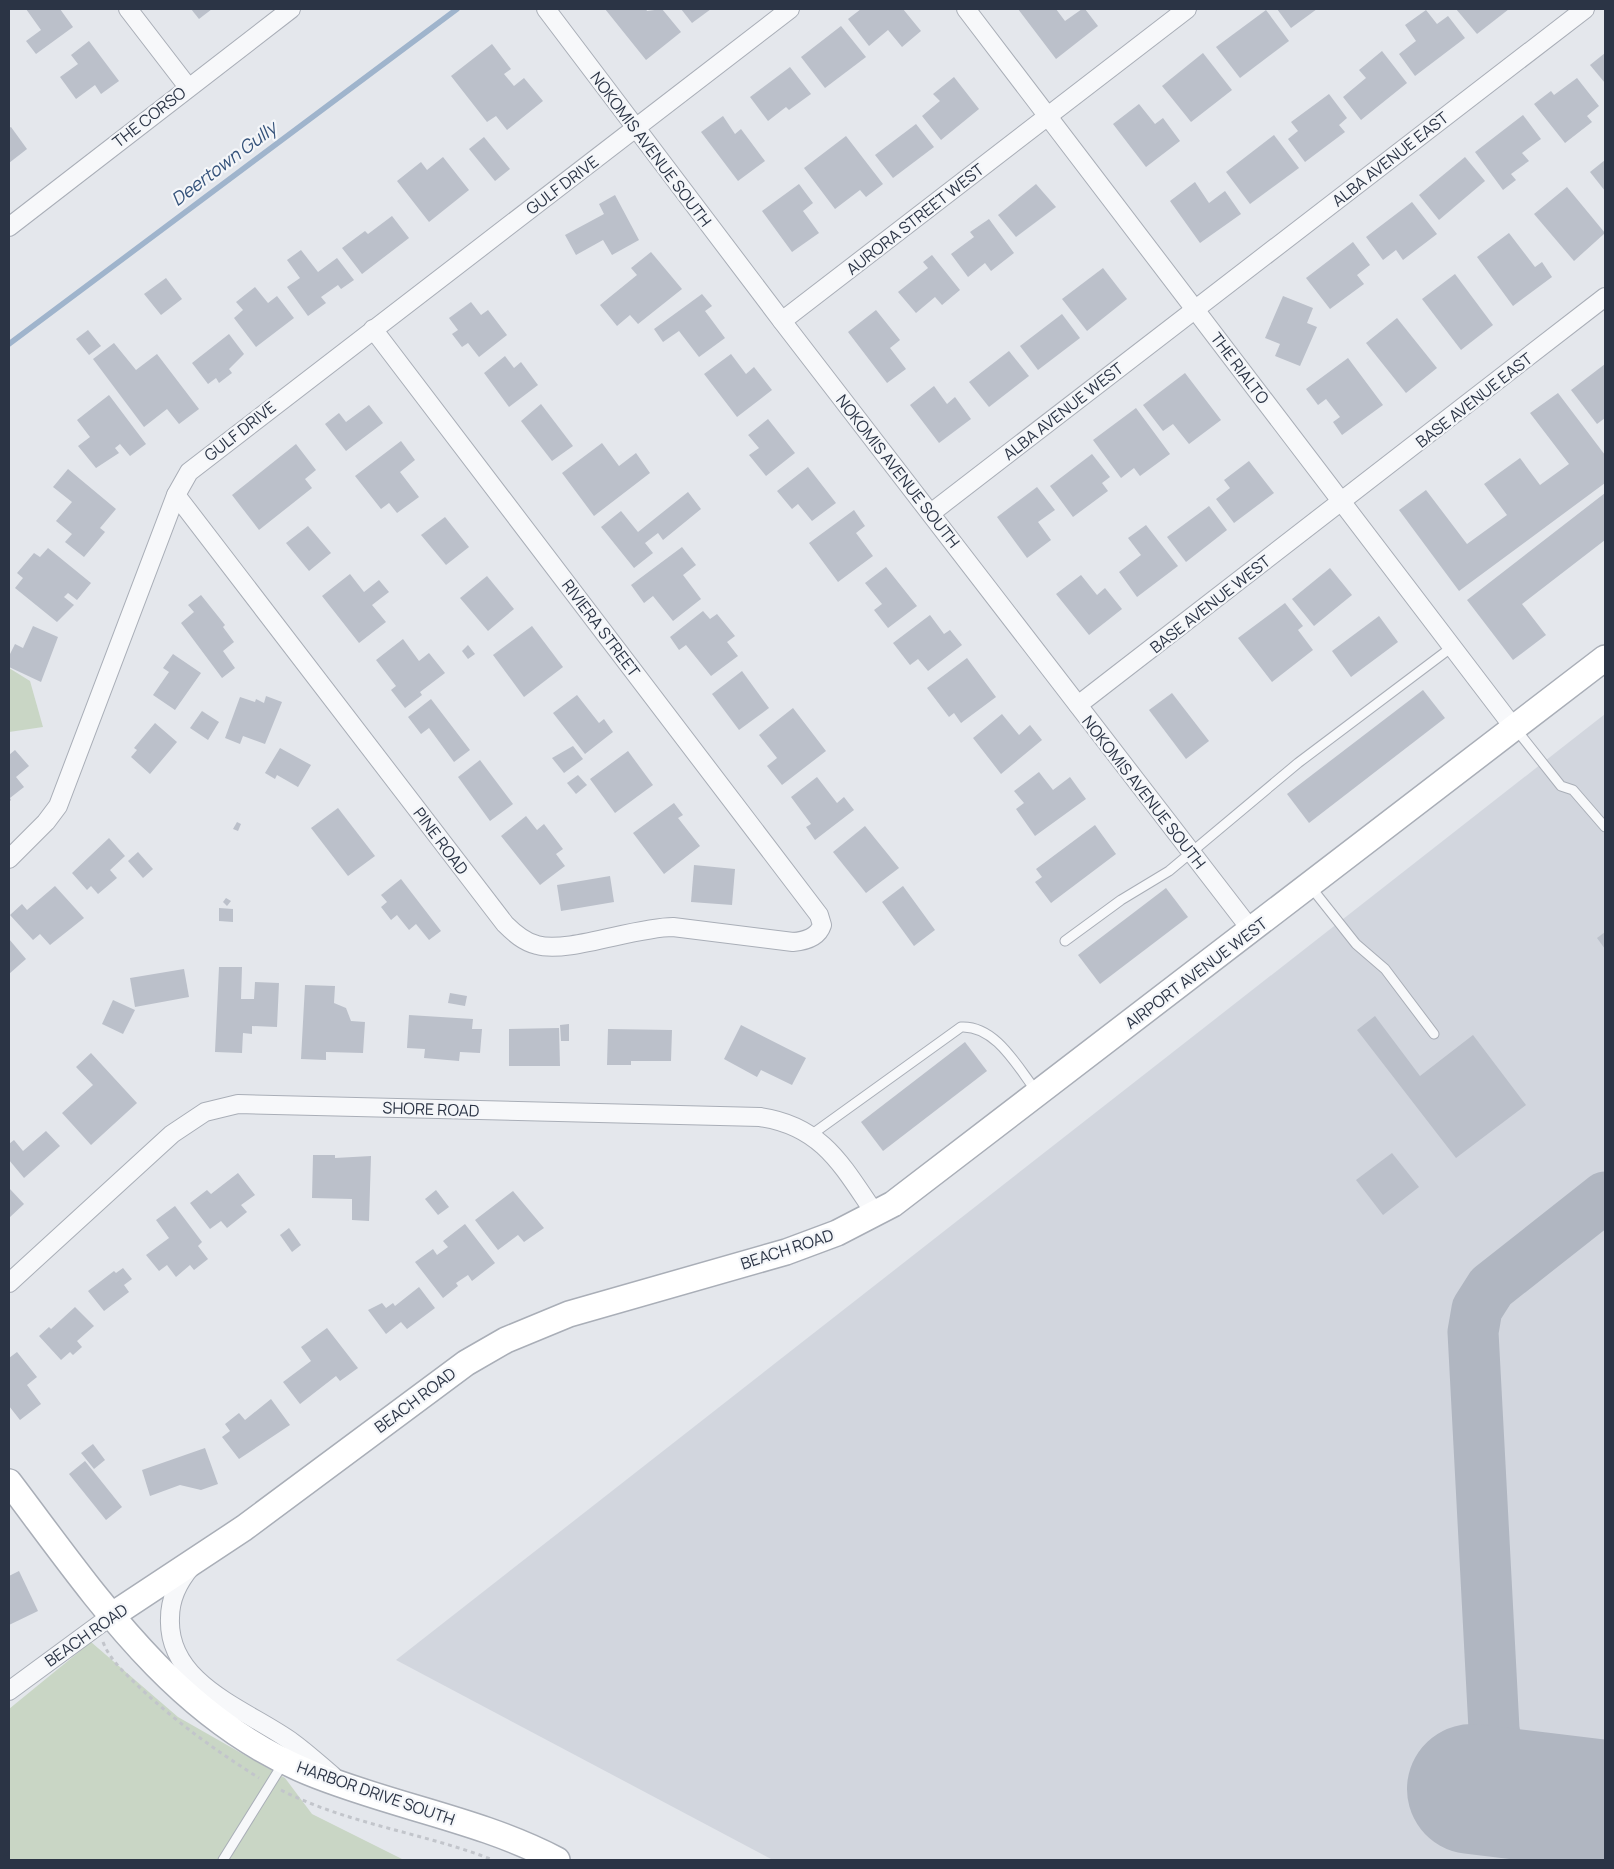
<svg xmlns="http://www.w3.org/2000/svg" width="1614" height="1869" font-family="Manrope,sans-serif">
  <rect width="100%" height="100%" fill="#e4e7ec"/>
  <!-- built -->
  <polygon fill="#d2d6de" points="1605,714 1605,1860 773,1860 396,1660"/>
  <!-- green -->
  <g fill="#c9d6c5">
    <polygon points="9,668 30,681 43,727 9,732"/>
    <polygon points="91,1642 178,1717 285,1778 312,1814 404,1860 9,1860 9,1709"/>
  </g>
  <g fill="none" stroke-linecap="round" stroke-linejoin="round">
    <!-- stream -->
    <polyline stroke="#9fb4cc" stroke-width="5.5" points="9,344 457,9"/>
    <!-- taxiway -->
    <path stroke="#b0b6c1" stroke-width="51" d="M1605,1197L1491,1287L1477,1309L1473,1332L1494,1729C1503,1796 1550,1795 1605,1802"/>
    <!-- runway -->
    <polyline stroke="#b0b6c1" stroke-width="130" points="1472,1789 1605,1805"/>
  </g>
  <!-- building -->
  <g fill="#bbc0ca">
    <polygon points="26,9 60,9 73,27 36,54 26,41 41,30"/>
    <polygon points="191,9 212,9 199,19"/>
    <polygon points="605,9 646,9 647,11 662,9 681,32 646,60"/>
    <polygon points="681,9 711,9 692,23"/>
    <polygon points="861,9 903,9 921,31 902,47 888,30 869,46 848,19"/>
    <polygon points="1018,9 1056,9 1065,21 1082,9 1085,9 1098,26 1056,59"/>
    <polygon points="1277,9 1317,9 1291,28"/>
    <polygon points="1456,9 1509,9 1477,34"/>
    <polygon points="1266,10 1289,41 1240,78 1216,47"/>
    <polygon points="1426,10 1437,24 1448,16 1465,38 1415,76 1399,54 1416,41 1405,25"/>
    <polygon points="841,26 866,57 825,88 801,57"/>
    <polygon points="89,41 119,81 101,94 95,85 76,99 60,77 78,64 71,55"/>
    <polygon points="492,44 511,69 504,74 514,86 524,78 543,101 507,130 496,116 487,122 451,76"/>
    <polygon points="1382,51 1407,83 1361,120 1343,97 1366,78 1359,70"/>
    <polygon points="1203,53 1232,90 1191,122 1162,86"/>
    <polygon points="1605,53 1605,83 1590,65"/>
    <polygon points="790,67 811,94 789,110 786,107 768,121 750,97"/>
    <polygon points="954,77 979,109 941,140 922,116 940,101 933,94"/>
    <polygon points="1577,78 1599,106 1587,116 1592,122 1565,143 1534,104 1551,91 1554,95"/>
    <polygon points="1329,94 1347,118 1339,125 1345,132 1305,162 1288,139 1298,131 1291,122"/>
    <polygon points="1139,104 1155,124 1163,118 1180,141 1146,167 1113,124"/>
    <polygon points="1523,115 1541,139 1522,153 1529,161 1511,174 1516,180 1503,190 1475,152"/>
    <polygon points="723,116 735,134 741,129 765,161 738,181 701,132"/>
    <polygon points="916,124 934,147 893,178 875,155"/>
    <polygon points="11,127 27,149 9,163 9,128"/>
    <polygon points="1274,135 1299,168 1250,204 1226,172"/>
    <polygon points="846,136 883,184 866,197 860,190 835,209 804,168"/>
    <polygon points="484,137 510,169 495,181 469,149"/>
    <polygon points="443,157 469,190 429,222 397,181 421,162 427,170"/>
    <polygon points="1465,157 1485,181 1439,220 1419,195"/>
    <polygon points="1605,160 1605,191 1590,172"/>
    <polygon points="1195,182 1209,203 1225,191 1241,214 1200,243 1170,201"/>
    <polygon points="799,184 813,203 803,211 819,233 792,252 762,211"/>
    <polygon points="1036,184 1056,207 1016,237 998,215"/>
    <polygon points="1567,187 1605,233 1574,261 1534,214"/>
    <polygon points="615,195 639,240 612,255 603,240 576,255 565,235 604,214 599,204"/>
    <polygon points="1412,202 1437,234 1403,260 1396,250 1383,260 1366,237"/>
    <polygon points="392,216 409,238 362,274 342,248 365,231 368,234"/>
    <polygon points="989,219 1014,253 991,271 985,263 968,277 951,254 974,237 970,232"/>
    <polygon points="1509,233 1535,267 1542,262 1552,277 1513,306 1477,257"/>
    <polygon points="1353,242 1370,265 1357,275 1364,284 1330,309 1306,278"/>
    <polygon points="301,250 318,272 337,258 354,280 341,289 338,285 321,297 326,303 308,316 287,287 300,278 287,260"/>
    <polygon points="651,252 682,289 638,324 630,315 617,326 600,305 637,275 631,268"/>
    <polygon points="932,255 960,290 942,305 935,297 916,313 898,292 928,268 923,262"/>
    <polygon points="1103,268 1127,299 1087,331 1062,299"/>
    <polygon points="1455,274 1493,325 1461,350 1422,299"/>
    <polygon points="166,278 182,299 161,315 144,294"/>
    <polygon points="255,287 268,303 277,296 294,318 256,347 234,318 243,310 236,302"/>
    <polygon points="702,294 712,306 705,311 725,338 699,357 679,331 663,342 654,329"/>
    <polygon points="1283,296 1313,308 1307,323 1317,327 1300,366 1275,356 1280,344 1265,338"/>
    <polygon points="471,302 481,315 488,310 507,335 479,357 468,343 462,347 452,334 458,330 449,318"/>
    <polygon points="876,310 900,340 890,348 906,369 887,383 848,332"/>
    <polygon points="1062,314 1080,338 1038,370 1020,346"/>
    <polygon points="1397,318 1437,368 1406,393 1366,343"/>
    <polygon points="88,330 101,346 89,355 76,339"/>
    <polygon points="229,334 244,354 229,369 232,373 219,383 216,378 208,384 192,363"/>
    <polygon points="114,343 136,370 157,354 199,409 179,424 167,409 144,427 93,359"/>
    <polygon points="1009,351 1029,376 989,407 969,382"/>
    <polygon points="731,354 746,374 754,367 772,390 737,417 704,374"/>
    <polygon points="505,356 514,368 521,362 538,385 509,407 484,373"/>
    <polygon points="1348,358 1383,405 1342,435 1333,422 1340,417 1326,399 1318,405 1306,389"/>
    <polygon points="1605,364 1605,418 1597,424 1571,390"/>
    <polygon points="1185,373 1221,420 1189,444 1173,424 1163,431 1143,405"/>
    <polygon points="934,386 947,404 955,397 971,419 939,443 910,405"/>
    <polygon points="1558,393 1605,455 1605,483 1459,591 1399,510 1426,490 1467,544 1507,515 1484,484 1520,458 1540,485 1569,464 1530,413"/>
    <polygon points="109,395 146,444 130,456 120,444 115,448 119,453 96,468 78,446 90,437 77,420"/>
    <polygon points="541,404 573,446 552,461 521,421"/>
    <polygon points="369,405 383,423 346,451 325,424 339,413 346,422"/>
    <polygon points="1136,408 1170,454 1140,476 1134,468 1121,478 1093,440"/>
    <polygon points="768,419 795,453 766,476 749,455 759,448 748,435"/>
    <polygon points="401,441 415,460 400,472 419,497 397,513 389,503 381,509 355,476"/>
    <polygon points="602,443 619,466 636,453 650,473 594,516 562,473"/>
    <polygon points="296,444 316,470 305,479 312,488 259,530 232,495"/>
    <polygon points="1092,454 1110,477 1102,483 1108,491 1073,517 1050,486"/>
    <polygon points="1249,461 1274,493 1234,523 1216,499 1230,488 1224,480"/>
    <polygon points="808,467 836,503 812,521 798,504 792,509 777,491"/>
    <polygon points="68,469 116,509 100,528 105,532 84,557 65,542 72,534 56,521 72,502 53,487"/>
    <polygon points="1037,487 1055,510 1038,522 1051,540 1027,558 997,517"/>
    <polygon points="688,492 701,509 663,540 658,533 645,543 653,553 634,568 601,527 621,511 638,532"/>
    <polygon points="1605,493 1605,540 1522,604 1546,635 1513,660 1467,600"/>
    <polygon points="1209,506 1227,530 1186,562 1167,537"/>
    <polygon points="854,510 865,526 856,533 873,556 838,582 809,543"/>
    <polygon points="445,517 469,547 446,565 421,535"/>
    <polygon points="1146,525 1178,566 1137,597 1119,572 1141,555 1128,538"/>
    <polygon points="308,526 331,553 309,571 286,543"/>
    <polygon points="682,547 696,565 683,575 701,599 673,621 653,596 644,603 631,585"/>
    <polygon points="48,548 91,583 77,600 68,593 64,597 74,605 57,622 15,588 23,578 17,573 34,553 40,557"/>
    <polygon points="886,567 917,606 888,628 874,610 882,604 865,583"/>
    <polygon points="1330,568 1352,595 1314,626 1292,599"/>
    <polygon points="350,574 364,592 379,580 389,592 372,605 386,622 359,643 322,596"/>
    <polygon points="1081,575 1097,595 1105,588 1122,609 1089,635 1056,594"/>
    <polygon points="487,576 514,609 488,631 460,598"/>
    <polygon points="201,595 225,625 223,627 234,642 223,651 235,668 222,678 181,623 194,612 188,605"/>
    <polygon points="1285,603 1303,626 1298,630 1313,650 1272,682 1238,638"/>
    <polygon points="703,611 710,619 717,614 735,636 727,642 738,656 711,676 686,645 679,650 670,637"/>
    <polygon points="930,615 944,634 950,630 962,645 928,671 918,659 910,665 893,643"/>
    <polygon points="1379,616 1398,642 1351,677 1332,651"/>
    <polygon points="33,626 58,637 41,682 9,667 9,656 15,644 23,648"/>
    <polygon points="532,626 563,667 524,697 493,655"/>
    <polygon points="403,639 419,661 429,653 445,673 420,692 422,695 405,708 391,690 396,686 376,660"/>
    <polygon points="468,645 475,654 468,659 462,651"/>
    <polygon points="173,654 201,673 175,710 153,695 169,672 163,668"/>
    <polygon points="967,658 996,697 961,723 954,713 949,717 927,688"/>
    <polygon points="742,671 769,708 739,730 712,694"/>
    <polygon points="1423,690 1445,718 1309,823 1287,794"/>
    <polygon points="1172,693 1209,741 1186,759 1149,710"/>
    <polygon points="577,695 599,723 604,719 613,732 585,754 553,713"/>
    <polygon points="266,696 282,702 265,744 243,736 240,744 225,738 240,697 255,702 256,699 264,703"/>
    <polygon points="431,699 470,750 454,762 429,728 421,734 408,717"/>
    <polygon points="793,708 826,751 782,785 767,766 777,758 759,735"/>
    <polygon points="202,711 219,722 208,740 190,728"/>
    <polygon points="1002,714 1019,735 1030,725 1042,740 1001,774 973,738"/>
    <polygon points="155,723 177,742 150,774 131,757 137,750 134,748"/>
    <polygon points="573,746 583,759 564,773 552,758"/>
    <polygon points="280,748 311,765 298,787 277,775 275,779 265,773"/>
    <polygon points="15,750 29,766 16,777 24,787 10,798 11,800 9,802 9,755"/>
    <polygon points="628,751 653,785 615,813 590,779"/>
    <polygon points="480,760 513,804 490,821 458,777"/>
    <polygon points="1039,772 1053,790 1070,777 1086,799 1035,836 1016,809 1024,803 1014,791"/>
    <polygon points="578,775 587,785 576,794 567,783"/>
    <polygon points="817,777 837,803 844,797 854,810 815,840 806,827 811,824 791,797"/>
    <polygon points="674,803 683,815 678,818 700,846 664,874 633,833"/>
    <polygon points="338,808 375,856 348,876 311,828"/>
    <polygon points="526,816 537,830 544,824 563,849 556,854 565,866 540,885 501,836"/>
    <polygon points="237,822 241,824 238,831 233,829"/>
    <polygon points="1095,825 1116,854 1051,903 1035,882 1042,877 1036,869"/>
    <polygon points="865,826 899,868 866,893 833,852"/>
    <polygon points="109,838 125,856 110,870 117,878 98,894 91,886 87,890 72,873"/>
    <polygon points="138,852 153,869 143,878 128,861"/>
    <polygon points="694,865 735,869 732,905 691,902"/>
    <polygon points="610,876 614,902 561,911 557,885"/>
    <polygon points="401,879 441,931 429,940 416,924 409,930 397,915 391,920 381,907 387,902 381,895"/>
    <polygon points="55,886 84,918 50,945 40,934 33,940 10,915 22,904 27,910"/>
    <polygon points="903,886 935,930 914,946 882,902"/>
    <polygon points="1166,888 1188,917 1100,984 1078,955"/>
    <polygon points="226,898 231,901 227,906 223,902"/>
    <polygon points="219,908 233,909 233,922 219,921"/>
    <polygon points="1605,932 1605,949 1597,938"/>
    <polygon points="9,939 26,959 9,974"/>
    <polygon points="219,967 242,967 241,999 254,999 255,982 279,983 277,1027 252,1026 252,1034 243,1033 242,1053 215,1052"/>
    <polygon points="184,969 189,997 135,1007 130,978"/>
    <polygon points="305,985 335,986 334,1003 346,1008 351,1021 365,1022 363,1053 326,1052 326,1060 301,1059"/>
    <polygon points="450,993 467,996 465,1006 448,1003"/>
    <polygon points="113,1000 135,1010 123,1034 102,1024"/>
    <polygon points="409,1015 473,1019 472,1029 482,1029 480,1053 460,1052 459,1061 424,1058 425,1049 407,1048"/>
    <polygon points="1375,1016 1420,1076 1473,1035 1526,1105 1456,1158 1357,1030"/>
    <polygon points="569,1024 569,1041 561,1041 560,1025"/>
    <polygon points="741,1025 806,1058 792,1085 761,1070 757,1077 724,1059"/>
    <polygon points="559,1028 560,1066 509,1066 509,1029"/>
    <polygon points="608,1029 672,1030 671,1061 631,1061 631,1065 607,1065"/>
    <polygon points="965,1042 987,1071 883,1151 861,1122"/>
    <polygon points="91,1053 137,1103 91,1145 62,1113 93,1085 76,1067"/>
    <polygon points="46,1131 60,1146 24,1178 9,1160 9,1144 14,1140 23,1151"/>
    <polygon points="1392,1153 1419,1187 1383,1215 1356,1180"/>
    <polygon points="313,1155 335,1155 335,1158 371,1156 369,1221 352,1220 352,1199 312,1198"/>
    <polygon points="238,1173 255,1195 241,1205 247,1212 227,1228 221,1221 210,1229 190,1203 207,1190 211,1194"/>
    <polygon points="9,1188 24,1204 9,1218"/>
    <polygon points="436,1190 449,1207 438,1215 425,1199"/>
    <polygon points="513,1191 544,1228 524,1242 518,1235 498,1250 475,1220"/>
    <polygon points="175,1206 202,1242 198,1246 208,1259 194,1270 190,1265 176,1277 167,1265 159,1271 146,1255 169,1238 156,1220"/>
    <polygon points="465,1224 495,1263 472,1281 468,1275 456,1283 458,1286 443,1298 415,1262 433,1249 437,1255 448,1247 443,1241"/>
    <polygon points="289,1228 301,1245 292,1252 280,1235"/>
    <polygon points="123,1268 132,1279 124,1285 129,1292 104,1311 88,1291 114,1271 116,1273"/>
    <polygon points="419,1287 435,1308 407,1329 401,1322 386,1334 368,1310 382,1303 386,1308 393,1303 395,1306"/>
    <polygon points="75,1307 94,1326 77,1341 82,1347 73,1355 70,1352 61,1360 39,1336 49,1327 51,1329"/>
    <polygon points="327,1328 358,1368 340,1381 336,1376 300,1404 283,1382 311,1361 301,1347"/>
    <polygon points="17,1352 37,1377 27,1385 41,1404 20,1420 9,1406 9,1358"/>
    <polygon points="271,1399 290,1425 239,1459 222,1437 230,1431 225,1424 239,1413 245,1420"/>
    <polygon points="93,1444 105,1460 94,1469 81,1453"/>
    <polygon points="205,1448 218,1484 201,1490 180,1485 150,1496 142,1470"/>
    <polygon points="85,1461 122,1507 106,1520 69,1474"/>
    <polygon points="19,1571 38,1611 9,1625 9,1576"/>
  </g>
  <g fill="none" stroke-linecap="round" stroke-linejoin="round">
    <!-- lane casing -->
    <g stroke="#a9aeb7" stroke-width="11">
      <g id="lane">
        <polyline points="1515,728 1561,786 1573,790 1605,827"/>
        <polyline points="1310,886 1356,944 1385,969 1434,1034"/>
        <polyline points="1065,941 1121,900 1169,871 1298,763 1452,647"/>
        <path d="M811,1135L961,1027C996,1025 1018,1068 1037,1092"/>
        <polyline points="223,1860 284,1762"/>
      </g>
    </g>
    <!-- street casing -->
    <g stroke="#a9aeb7" stroke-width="20">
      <g id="street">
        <polyline points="128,9 188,87"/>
        <polyline points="546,9 782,321 1252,931"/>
        <polyline points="966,9 1514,728"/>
        <polyline points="9,227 291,9"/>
        <polyline points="782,321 1187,9"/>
        <path d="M176,495L505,924C514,933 524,942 537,945C567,954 635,927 673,927L793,942C805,941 818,937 822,925L819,915L373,329"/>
        <polyline points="931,513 1585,9"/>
        <polyline points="1078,705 1605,297"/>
        <polyline points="9,859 46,822 58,806 176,495 189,472 790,9"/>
        <path d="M9,1283L172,1134L205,1112L238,1104L760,1117C823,1126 843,1167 876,1215"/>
        <path d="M191,1567C179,1581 170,1599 170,1618C167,1685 248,1710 292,1742C306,1752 320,1765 333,1776"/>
        <polyline points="9,1691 111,1616"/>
      </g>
    </g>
    <!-- secondary casing -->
    <g stroke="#a9aeb7" stroke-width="28">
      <g id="secondary">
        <path d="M9,1482C94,1594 173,1716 308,1772C390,1806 479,1819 557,1860"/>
        <polyline points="111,1616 244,1528 466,1363 506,1340 569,1314 786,1252 837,1233 893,1204 1605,658"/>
      </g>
    </g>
    <!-- path -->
    <g stroke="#c2c5cb" stroke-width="3" stroke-dasharray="4 4" stroke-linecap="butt">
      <path d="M103,1642C110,1660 123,1671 136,1684C174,1721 215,1750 259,1778"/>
      <path d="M281,1790C347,1824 425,1833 493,1860"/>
    </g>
    <!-- lane -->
    <use href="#lane" stroke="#f7f8fa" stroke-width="9"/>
    <!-- street -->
    <use href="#street" stroke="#f7f8fa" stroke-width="18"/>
    <!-- secondary -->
    <use href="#secondary" stroke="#fff" stroke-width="25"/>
  </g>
  <g text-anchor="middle" stroke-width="4.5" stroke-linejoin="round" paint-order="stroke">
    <!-- street labels -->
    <g font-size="16" fill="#2b3445" stroke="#f4f6f9">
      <text transform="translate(149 117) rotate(-38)" y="6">THE CORSO</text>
      <text transform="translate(651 149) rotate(53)" y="6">NOKOMIS AVENUE SOUTH</text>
      <text transform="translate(1390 159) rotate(-38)" y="6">ALBA AVENUE EAST</text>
      <text transform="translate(562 185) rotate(-37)" y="6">GULF DRIVE</text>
      <text transform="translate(915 219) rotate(-38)" y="6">AURORA STREET WEST</text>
      <text transform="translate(1240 368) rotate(53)" y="6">THE RIALTO</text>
      <text transform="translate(1474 400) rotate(-38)" y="6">BASE AVENUE EAST</text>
      <text transform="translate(1063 411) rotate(-38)" y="6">ALBA AVENUE WEST</text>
      <text transform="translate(240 431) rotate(-38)" y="6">GULF DRIVE</text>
      <text transform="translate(898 471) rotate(52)" y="6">NOKOMIS AVENUE SOUTH</text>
      <text transform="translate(1210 604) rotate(-38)" y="6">BASE AVENUE WEST</text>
      <text transform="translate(601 628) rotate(53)" y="6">RIVIERA STREET</text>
      <text transform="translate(1144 792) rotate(52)" y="6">NOKOMIS AVENUE SOUTH</text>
      <text transform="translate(441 841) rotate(53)" y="6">PINE ROAD</text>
      <text transform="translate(1196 973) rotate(-37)" y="6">AIRPORT AVENUE WEST</text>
      <text transform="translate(431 1109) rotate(2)" y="6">SHORE ROAD</text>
      <text transform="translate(787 1249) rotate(-18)" y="6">BEACH ROAD</text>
      <text transform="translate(415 1400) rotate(-37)" y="6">BEACH ROAD</text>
      <text transform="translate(86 1635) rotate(-35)" y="6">BEACH ROAD</text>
      <text transform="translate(376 1793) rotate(19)" y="6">HARBOR DRIVE SOUTH</text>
    </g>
    <!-- water labels -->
    <g font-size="18" font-style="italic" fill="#34527a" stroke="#f4f6f9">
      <text transform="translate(224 164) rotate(-37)" y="6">Deertown Gully</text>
    </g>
  </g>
  <!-- border -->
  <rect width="1614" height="1869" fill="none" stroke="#2b3445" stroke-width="20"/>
</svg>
